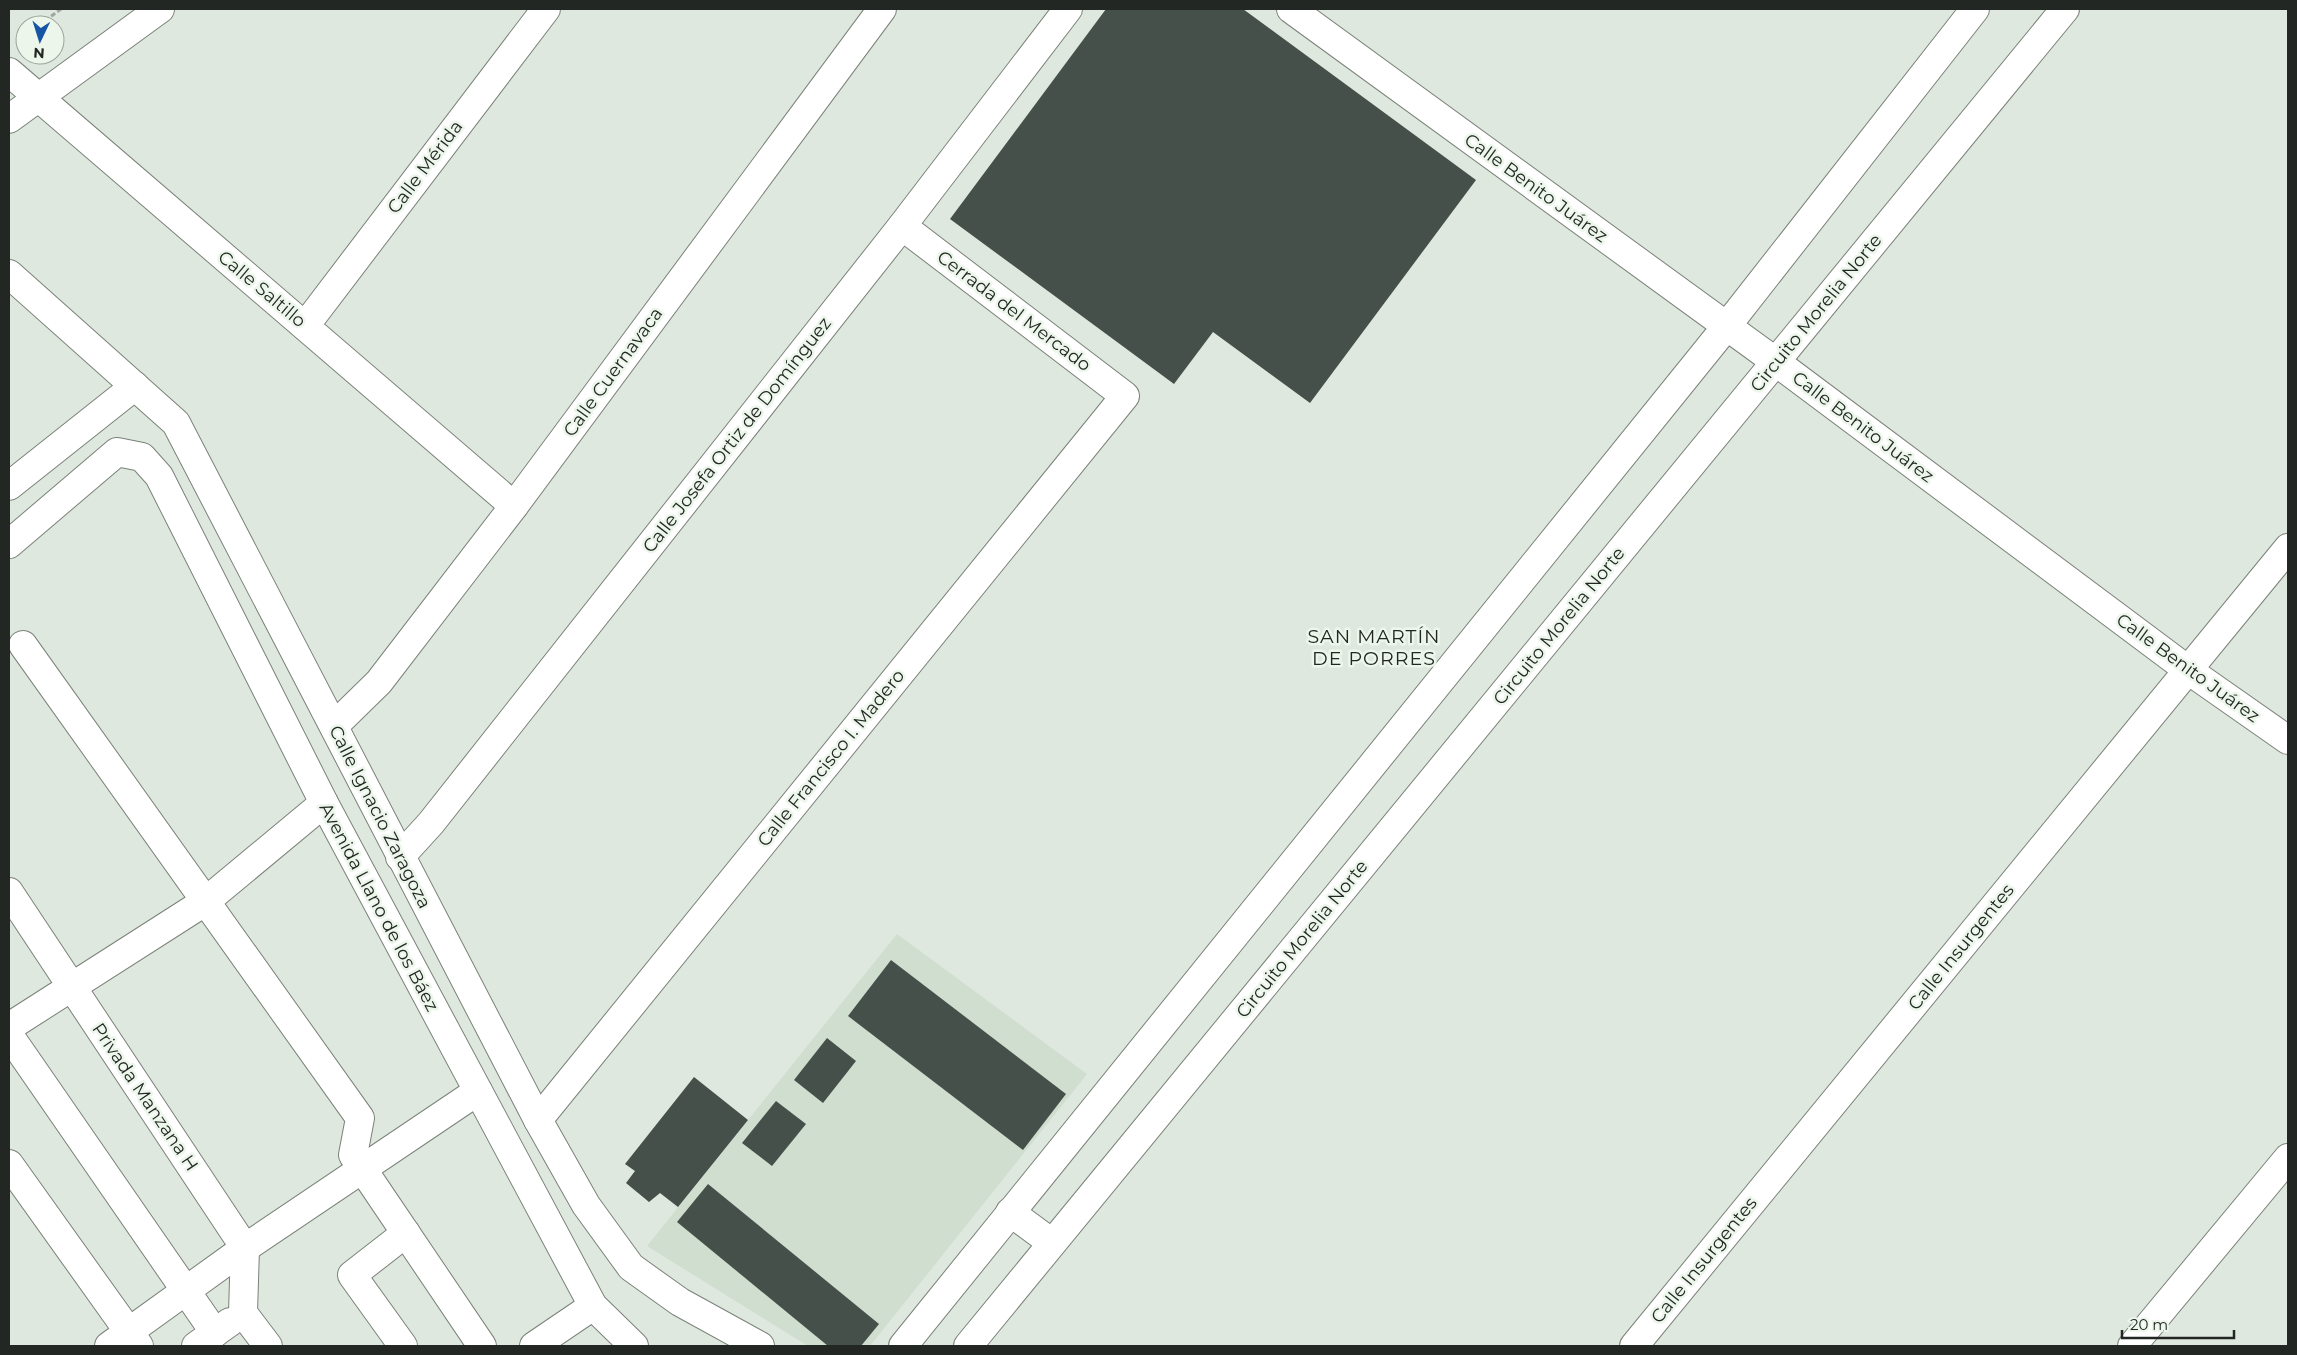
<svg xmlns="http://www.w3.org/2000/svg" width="2297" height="1355" font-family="Montserrat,sans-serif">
  <rect width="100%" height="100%" fill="#dfe8de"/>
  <!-- built -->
  <polygon fill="#cfdece" points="897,934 1087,1074 870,1346 808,1346 647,1246"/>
  <!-- building -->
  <g fill="#45504b">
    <polygon points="1106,9 1243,9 1476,180 1310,403 1213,332 1174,384 950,219"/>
    <polygon points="891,960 1066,1094 1023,1150 848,1016"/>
    <polygon points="827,1038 856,1061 823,1103 794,1080"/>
    <polygon points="694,1077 748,1120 678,1207 660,1193 649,1202 626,1183 635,1171 625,1164"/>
    <polygon points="776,1101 806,1124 772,1166 742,1143"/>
    <polygon points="708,1184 879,1324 861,1346 828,1346 677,1222"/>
  </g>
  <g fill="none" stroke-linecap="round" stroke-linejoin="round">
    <!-- street casing -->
    <g stroke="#7a8279" stroke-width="30">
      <g id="street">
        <polyline points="1291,9 1776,362 2188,670 2288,740"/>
        <polyline points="9,72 514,506"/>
        <polyline points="9,119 160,9"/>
        <polyline points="305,326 546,9"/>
        <polyline points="9,486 135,386"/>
        <polyline points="9,544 117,452 142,457 159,476 324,803 593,1306 634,1346"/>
        <polyline points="23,645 360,1118 353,1155 482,1346"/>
        <polyline points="334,726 379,682 514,506 882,9"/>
        <polyline points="400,857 431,823 902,226 1068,9"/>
        <polyline points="9,892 245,1248 243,1313"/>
        <polyline points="9,1027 206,901 324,803"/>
        <polyline points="9,1035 215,1333"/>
        <polyline points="538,1120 1125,396 902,226"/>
        <polyline points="9,1164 139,1346"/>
        <polyline points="1010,1212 1052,1243"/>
        <polyline points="243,1313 268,1346"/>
        <polyline points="109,1346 245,1248 478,1091"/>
        <polyline points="196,1346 230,1322"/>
        <polyline points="403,1346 352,1275 406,1233"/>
        <polyline points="534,1346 593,1306"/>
        <polyline points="903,1346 1726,327 1975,9"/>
        <polyline points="968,1346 2065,9"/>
        <polyline points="1634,1346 2288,548"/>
        <polyline points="2132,1346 2288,1158"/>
      </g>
    </g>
    <!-- secondary casing -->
    <g stroke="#7a8279" stroke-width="30">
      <polyline id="secondary" points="9,274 176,423 538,1120 586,1205 631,1267 680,1302 760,1346"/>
    </g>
    <!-- path -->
    <g stroke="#9fa79f" stroke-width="3" stroke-dasharray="5 2.5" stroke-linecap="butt">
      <polyline points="39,25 61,9"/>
      <polyline points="17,41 25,35"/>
    </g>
    <!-- street -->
    <use href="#street" stroke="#fff" stroke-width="28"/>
    <!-- secondary -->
    <use href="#secondary" stroke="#fff" stroke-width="28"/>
  </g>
  <g text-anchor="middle" stroke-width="5" stroke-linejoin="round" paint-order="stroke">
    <!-- street labels -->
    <g font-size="18" fill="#232723" stroke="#ecf6eb">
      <text transform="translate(425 167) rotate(-53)" y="6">Calle Mérida</text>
      <text transform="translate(1536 188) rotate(36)" y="6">Calle Benito Juárez</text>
      <text transform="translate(262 289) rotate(40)" y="6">Calle Saltillo</text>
      <text transform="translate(1014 311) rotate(37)" y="6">Cerrada del Mercado</text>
      <text transform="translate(1816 313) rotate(-51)" y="6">Circuito Morelia Norte</text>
      <text transform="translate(613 372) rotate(-54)" y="6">Calle Cuernavaca</text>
      <text transform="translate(1863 427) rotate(37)" y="6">Calle Benito Juárez</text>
      <text transform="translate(737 435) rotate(-52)" y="6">Calle Josefa Ortiz de Domínguez</text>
      <text transform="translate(1559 626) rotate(-51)" y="6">Circuito Morelia Norte</text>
      <text transform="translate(2188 668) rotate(36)" y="6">Calle Benito Juárez</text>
      <text transform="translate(831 758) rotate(-51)" y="6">Calle Francisco I. Madero</text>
      <text transform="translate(380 817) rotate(63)" y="6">Calle Ignacio Zaragoza</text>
      <text transform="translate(379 907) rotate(62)" y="6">Avenida Llano de los Báez</text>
      <text transform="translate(1302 939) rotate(-51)" y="6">Circuito Morelia Norte</text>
      <text transform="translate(1961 947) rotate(-51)" y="6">Calle Insurgentes</text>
      <text transform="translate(145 1097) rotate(56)" y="6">Privada Manzana H</text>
      <text transform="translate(1704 1260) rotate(-51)" y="6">Calle Insurgentes</text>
    </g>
    <!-- neighbourhood labels -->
    <g font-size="19" letter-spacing="1" fill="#232723" stroke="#ecf6eb">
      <text x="1374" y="643">SAN MARTÍN<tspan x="1374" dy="22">DE PORRES</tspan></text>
    </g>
  </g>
  <!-- border -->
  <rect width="2297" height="1355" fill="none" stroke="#232723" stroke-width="20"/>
  <!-- north arrow -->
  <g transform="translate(40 40) rotate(184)"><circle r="24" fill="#ecf6eb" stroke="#9ca39b"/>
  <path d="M0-4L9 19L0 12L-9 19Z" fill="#1655a5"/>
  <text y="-8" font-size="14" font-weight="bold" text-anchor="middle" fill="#232723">N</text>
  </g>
  <!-- scale -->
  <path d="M2122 1330v8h112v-8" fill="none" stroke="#232723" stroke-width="2.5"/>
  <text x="2130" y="1330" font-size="15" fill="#232723" stroke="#ecf6eb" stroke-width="4" paint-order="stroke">20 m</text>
</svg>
